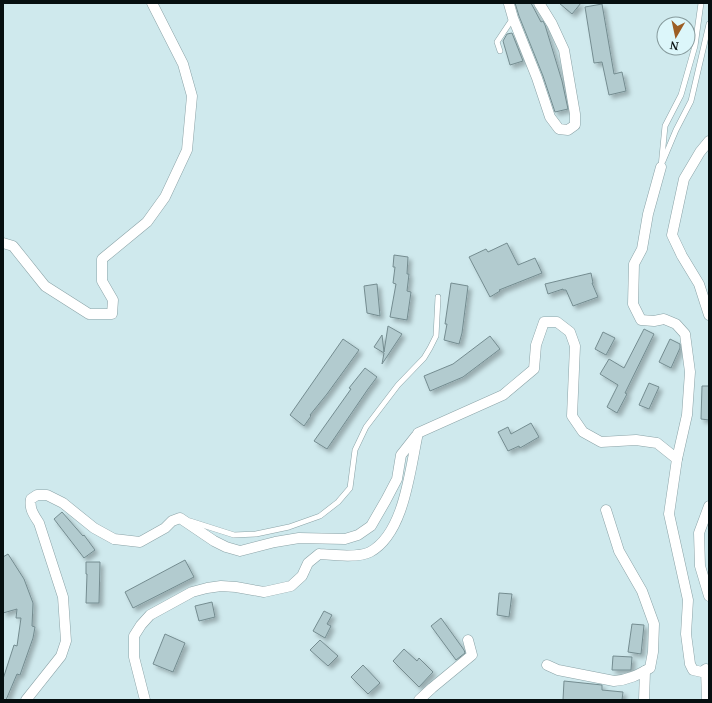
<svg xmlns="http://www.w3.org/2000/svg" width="712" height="703" font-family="'Noto Serif',serif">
  <defs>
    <filter id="shadow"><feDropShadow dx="3.5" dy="3.5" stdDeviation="2" flood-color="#0004"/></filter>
  </defs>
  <rect width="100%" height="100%" fill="#cfe9ed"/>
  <!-- building -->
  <g fill="#b2cbcf" stroke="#748c90" filter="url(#shadow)">
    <polygon points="515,3 531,3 541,22 543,21 545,25 562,81 568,109 555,112 543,76 519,16"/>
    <polygon points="559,3 581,3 572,14"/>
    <polygon points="602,4 614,74 622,72 626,91 609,95 602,62 594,63 585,7"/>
    <polygon points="512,33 523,61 510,65 503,41 507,34"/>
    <polygon points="507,243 518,265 535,258 542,273 499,290 500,291 490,297 469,257 486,249 488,252"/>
    <polygon points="394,255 408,257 407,274 409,274 407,291 411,292 407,320 390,317 396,284 393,283 395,267 393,267"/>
    <polygon points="591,273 593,283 592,283 598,297 573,306 566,290 563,290 563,289 548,294 545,284"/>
    <polygon points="451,283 468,286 462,333 459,344 444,340 447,324 445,324"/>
    <polygon points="377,284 380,316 367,313 364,286"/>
    <polygon points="388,326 402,334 382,364 384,353 374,347 382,335 384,352"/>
    <polygon points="644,329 654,334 625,393 627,394 617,413 607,407 618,385 600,374 609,359 624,368"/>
    <polygon points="603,332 615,338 606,355 595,349"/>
    <polygon points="490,336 500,349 463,377 430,391 424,376 453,364"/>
    <polygon points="343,339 359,350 327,394 310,415 311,416 304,426 290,415"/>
    <polygon points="670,339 680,344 680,348 671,368 659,362"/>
    <polygon points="365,368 377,377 368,389 327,449 314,441 351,389 349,388"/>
    <polygon points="649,383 659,387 649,409 639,405"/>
    <polygon points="702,386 709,386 709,420 701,419"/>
    <polygon points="531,423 539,437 520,448 519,446 508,451 498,432 508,427 511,434"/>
    <polygon points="62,512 83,536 84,535 95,550 84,558 54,519"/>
    <polygon points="8,554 24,579 33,603 32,626 35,627 33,638 20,675 17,674 6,700 3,700 3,679 14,645 17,646 21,618 16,618 17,609 3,613 3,557"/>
    <polygon points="185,560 194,577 133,608 125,592"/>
    <polygon points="86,562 100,562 99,603 86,603 87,574 86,574"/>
    <polygon points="499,593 512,594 509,617 497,615"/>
    <polygon points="212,602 215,617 199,621 195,606"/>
    <polygon points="324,611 332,615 327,624 331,626 325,638 313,631"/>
    <polygon points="441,618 464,650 465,653 456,660 431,626"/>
    <polygon points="632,624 644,625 641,654 628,652"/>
    <polygon points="165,634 185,643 173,672 153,664"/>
    <polygon points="320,640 338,656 328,666 310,650"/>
    <polygon points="404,649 417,661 419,658 433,672 419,687 393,661"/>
    <polygon points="613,656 632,657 631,670 612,670"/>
    <polygon points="363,665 380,683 368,694 351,677"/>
    <polygon points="564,681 602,685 602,690 623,692 622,700 563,700"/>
  </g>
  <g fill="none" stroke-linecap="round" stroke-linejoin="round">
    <!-- lane casing -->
    <g stroke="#8ba3a7" stroke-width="6">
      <g id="lane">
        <polyline points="500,51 497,42 513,18"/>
        <polyline points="663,161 676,130 691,101 709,24"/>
        <polyline points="661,167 665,126 681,95 695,46 701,3"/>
        <polyline points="190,521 234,535 256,534 289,527 320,516 338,502 350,488 355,450 366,427 398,385 424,358 430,348 436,336 438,297"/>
      </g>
    </g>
    <!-- street casing -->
    <g stroke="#8ba3a7" stroke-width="11">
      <g id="street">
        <polyline points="509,4 513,18 537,78 550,117 559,129 568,130 575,125 575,114 564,50 552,24 539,3"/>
        <polyline points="709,141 700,152 684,179 672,235 682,256 699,284 709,315"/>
        <polyline points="661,167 648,214 642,249 634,264 633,304 641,320 654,321 664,319 676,324 685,334 690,372 687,415 677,459"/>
        <polyline points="3,243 13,246 45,286 89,314 112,314 113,300 102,281 102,259 147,222 165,197 187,150 192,96 183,64 152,3"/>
        <polyline points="709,506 699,533 700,566 709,596"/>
        <path d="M547,665L558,670L614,681C628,680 638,675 650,668L653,652L654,624L642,591L619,551L606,510"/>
        <path d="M26,700L61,656L66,641L63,597L39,523C34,515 29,509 31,499L37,495H47L63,503L94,528L114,539L140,542L165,528L172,521L180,518L214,541L226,547L240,551L275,542L299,538L345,539L358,535L371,526L386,500L397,479L401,455L416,436"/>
        <path d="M145,700L134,657V636L141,625L150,615L192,592L207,588L221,586L236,587L264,592L291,586L302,576L308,563L319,554C332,555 359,558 370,552C405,533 410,468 418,433L503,395L534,369L536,345L544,322H557L570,332L575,346L572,416L583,432L601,442L636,440L657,443L677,459L669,514L688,600L686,634L690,664L693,670L702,672L706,669L707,700"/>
        <polyline points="419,700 432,688 472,655 468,640"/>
        <polyline points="644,700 645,671"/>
      </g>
    </g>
    <!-- lane -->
    <use href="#lane" stroke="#fff" stroke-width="5"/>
    <!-- street -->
    <use href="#street" stroke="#fff" stroke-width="10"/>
  </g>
  <!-- border -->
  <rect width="712" height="703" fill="none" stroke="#060f10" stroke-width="8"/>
  <!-- north arrow -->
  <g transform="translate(676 36) rotate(189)"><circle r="19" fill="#dcf6fa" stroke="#869a9c"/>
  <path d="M0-3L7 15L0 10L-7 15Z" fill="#9c5d24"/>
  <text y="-6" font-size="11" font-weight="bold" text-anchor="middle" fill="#060f10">N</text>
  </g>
</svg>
